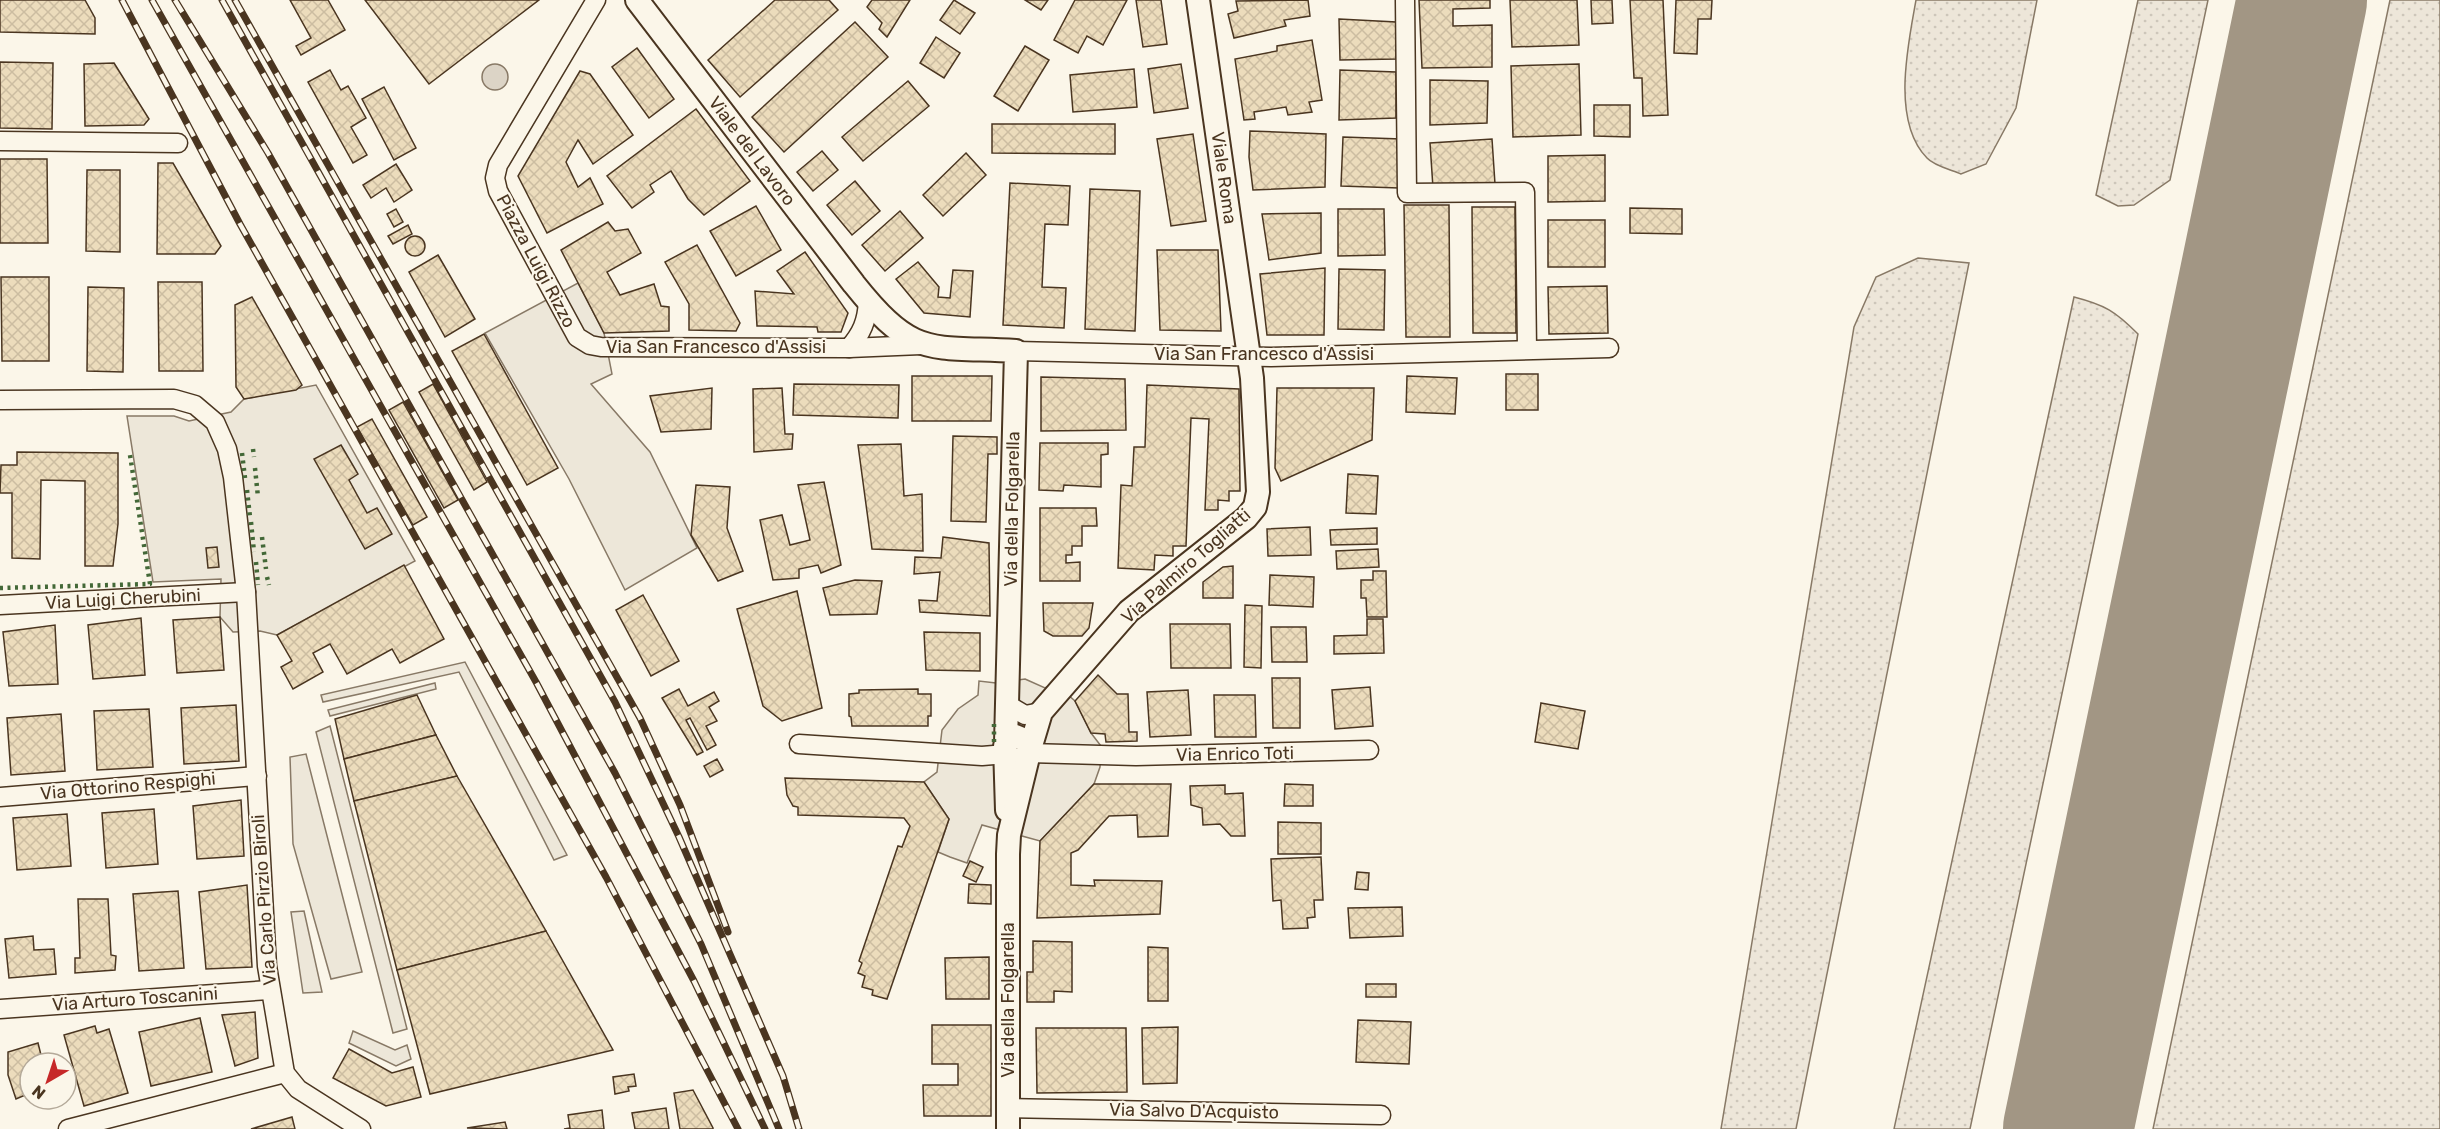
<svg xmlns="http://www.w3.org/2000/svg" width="2440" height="1129" font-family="Rubik,sans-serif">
  <defs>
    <pattern id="grass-dots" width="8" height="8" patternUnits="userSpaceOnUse" patternTransform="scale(1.5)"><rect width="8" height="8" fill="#ede6d9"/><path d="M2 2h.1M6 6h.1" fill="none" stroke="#cdc6ba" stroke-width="1.8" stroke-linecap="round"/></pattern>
    <pattern id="building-cross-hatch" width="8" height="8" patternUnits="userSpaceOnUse" patternTransform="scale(1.5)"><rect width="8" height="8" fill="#ecdcbc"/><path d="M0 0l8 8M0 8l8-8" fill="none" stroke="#ccbda1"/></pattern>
  </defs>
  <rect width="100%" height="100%" fill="#fbf6e9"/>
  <!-- grass -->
  <g fill="url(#grass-dots)" stroke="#887966" stroke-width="1.5">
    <path d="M1916,0H2037L2016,108L1986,164L1961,174C1952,170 1934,166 1927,158C1891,121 1908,45 1916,0Z"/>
    <polygon points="2138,0 2208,0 2170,180 2134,205 2118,206 2096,195"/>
    <polygon points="2390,0 2440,0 2440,1129 2153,1129"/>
    <polygon points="1918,258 1969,263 1796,1129 1721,1129 1854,327 1876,277"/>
    <path d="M2074,297C2105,305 2115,311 2138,334L1970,1129H1894Z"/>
  </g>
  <!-- parking -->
  <g fill="#ede7d9" stroke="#887966" stroke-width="1.5">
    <polygon points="578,283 604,333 612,374 591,384 650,452 697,548 625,590 569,479 485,333"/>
    <polygon points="316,385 415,561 277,635 260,631 233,632 220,617 221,579 153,582 127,416 174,416 189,421 231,412 244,399"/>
    <polygon points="465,662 567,855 554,860 459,672 323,702 321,695"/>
    <polygon points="1025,679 1045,688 1054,683 1075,701 1091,733 1101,746 1100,767 1094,784 1040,841 982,825 967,863 950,857 938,852 949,819 924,782 937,772 942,730 958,709 978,695 979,681 996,683"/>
    <polygon points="435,683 436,689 330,716 328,710"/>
    <polygon points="330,726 407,1029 393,1033 316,732"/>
    <polygon points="306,754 362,972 331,979 293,844 290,757"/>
    <polygon points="304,911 322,992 303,993 291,912"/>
    <polygon points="353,1031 395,1050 407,1045 411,1059 396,1066 349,1043"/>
  </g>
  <!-- water -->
  <circle fill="#dcd4c6" stroke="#887966" stroke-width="1.5" cx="495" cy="77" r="13"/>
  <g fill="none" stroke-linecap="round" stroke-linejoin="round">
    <!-- runway -->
    <polyline stroke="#a29684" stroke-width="130" points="2068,1129 2302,0"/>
  </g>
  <!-- building -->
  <g fill="url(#building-cross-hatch)" stroke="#4a3520" stroke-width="1.5">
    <polygon points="0,0 85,0 95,18 95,34 0,32"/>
    <polygon points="290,0 328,0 345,30 301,55 296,46 311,38"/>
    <polygon points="365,0 539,0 429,84"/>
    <polygon points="775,0 829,0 838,10 740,97 708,60"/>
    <polygon points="872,0 910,0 887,37 879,29 882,23 867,7"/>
    <polygon points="954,0 975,13 960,34 940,20"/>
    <polygon points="1025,0 1048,0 1041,10"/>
    <polygon points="1075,0 1127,0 1103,45 1087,36 1078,53 1054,40"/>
    <polygon points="1136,0 1161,0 1167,44 1143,47"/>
    <polygon points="1308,0 1310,16 1284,20 1286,26 1234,38 1228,14 1238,11 1236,1"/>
    <polygon points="1419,0 1490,0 1490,8 1453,9 1453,26 1492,25 1492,67 1422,68"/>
    <polygon points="1510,0 1577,0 1579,45 1512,47"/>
    <polygon points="1591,0 1612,0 1613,23 1592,24"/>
    <polygon points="1630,0 1663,0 1668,115 1643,116 1642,78 1634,78"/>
    <polygon points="1676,0 1712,0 1711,19 1698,19 1697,54 1674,53"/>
    <polygon points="1339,19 1396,22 1396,59 1340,60"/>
    <polygon points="855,22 888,57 784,152 752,117"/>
    <polygon points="936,37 960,53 944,78 920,63"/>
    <polygon points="1312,40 1322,100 1309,102 1312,112 1288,115 1286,107 1254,112 1255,119 1244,120 1235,59 1277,51 1277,46"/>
    <polygon points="1025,46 1049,60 1018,111 994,96"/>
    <polygon points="637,48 674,99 649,118 612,67"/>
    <polygon points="0,62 53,63 52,129 0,128"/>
    <polygon points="114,63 149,119 144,125 85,126 84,64"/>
    <polygon points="1181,64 1188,108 1154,113 1148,69"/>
    <polygon points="1579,64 1581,135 1513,137 1511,66"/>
    <polygon points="1134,69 1137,107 1073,112 1070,75"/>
    <polygon points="330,70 341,90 348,86 366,118 351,127 367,155 353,163 308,82"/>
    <polygon points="1340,70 1396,72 1396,118 1339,120"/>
    <polygon points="580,71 590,74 633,135 593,164 578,140 566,162 578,187 590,178 603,204 547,233 518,176"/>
    <polygon points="1430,80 1488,81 1487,123 1430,125"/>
    <polygon points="908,81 929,106 863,161 842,137"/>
    <polygon points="384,87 416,148 394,160 362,99"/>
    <polygon points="1594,105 1630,105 1630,137 1594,136"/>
    <polygon points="696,109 750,181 704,215 688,199 671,171 650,185 654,192 632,208 607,176"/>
    <polygon points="992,124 1115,124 1115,154 992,153"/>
    <polygon points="1250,131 1326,134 1325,187 1253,190 1249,157"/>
    <polygon points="1193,134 1206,221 1171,226 1157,139"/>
    <polygon points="1343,137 1401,139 1399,188 1341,186"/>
    <polygon points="1492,139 1495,184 1433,188 1430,143"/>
    <polygon points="822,151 838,170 813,191 797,172"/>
    <polygon points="966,153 986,175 943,216 923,195"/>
    <polygon points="1605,155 1605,201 1548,202 1548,156"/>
    <polygon points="0,159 47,159 48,243 0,243"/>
    <polygon points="158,163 173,163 221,246 215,254 157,254"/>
    <polygon points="396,164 412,190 394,202 386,188 371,198 363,185"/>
    <polygon points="87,170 120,170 120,252 86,251"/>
    <polygon points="855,181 880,211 852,235 827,205"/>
    <polygon points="1010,183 1070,186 1068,225 1045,224 1042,287 1066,288 1064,328 1003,325"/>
    <polygon points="1090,189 1140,191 1135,331 1085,329"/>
    <polygon points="1404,205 1449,205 1450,337 1406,337"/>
    <polygon points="756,206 781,250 736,276 710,231"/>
    <polygon points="1472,207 1515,207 1516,333 1473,333"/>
    <polygon points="1630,208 1682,209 1682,234 1630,233"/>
    <polygon points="396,209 403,222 394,227 387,214"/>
    <polygon points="1338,209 1384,209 1385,255 1338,256"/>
    <polygon points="900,211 923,238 885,271 862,245"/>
    <polygon points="1321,213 1321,253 1269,260 1262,214"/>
    <rect x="1548" y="220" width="57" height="47"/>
    <polygon points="608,222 615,231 628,229 641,253 607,272 620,295 654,284 661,306 669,307 669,331 604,333 561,250"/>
    <polygon points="408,225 412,234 393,244 388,236"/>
    <circle cx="415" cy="246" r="10"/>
    <polygon points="697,245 740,323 736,331 689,330 689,304 665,262"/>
    <polygon points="1157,250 1218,250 1221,331 1160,330"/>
    <polygon points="805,252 848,313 841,332 818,332 817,327 757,326 755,291 794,294 777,271"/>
    <polygon points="438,255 475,319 445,337 409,272"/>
    <polygon points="918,262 939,287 938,297 950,298 953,270 973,271 970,317 924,313 896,279"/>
    <polygon points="1325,268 1324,335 1267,335 1260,274"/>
    <polygon points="1339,269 1385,270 1384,330 1338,329"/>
    <polygon points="1,277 49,277 49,361 2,361"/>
    <polygon points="158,282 202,282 203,371 159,371"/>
    <polygon points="1607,286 1608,333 1549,334 1548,287"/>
    <polygon points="88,287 124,288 123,372 87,371"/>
    <polygon points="252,297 302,385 296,390 244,399 236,387 235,305"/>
    <polygon points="484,334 558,468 527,485 452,351"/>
    <rect x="1506" y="374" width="32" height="36"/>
    <polygon points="912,376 992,376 991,421 912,421"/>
    <polygon points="1407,376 1457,378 1455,414 1406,412"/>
    <polygon points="1041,377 1125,379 1126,430 1041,431"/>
    <polygon points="433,384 487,482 474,490 419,392"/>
    <polygon points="794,384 899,385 898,418 793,415"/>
    <polygon points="1147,385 1239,389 1240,491 1229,491 1229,501 1218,500 1218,510 1205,510 1209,419 1191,418 1186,546 1173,546 1173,556 1155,555 1154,570 1118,568 1121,485 1132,486 1134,447 1145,447"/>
    <polygon points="712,388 711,429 661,432 650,396"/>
    <polygon points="782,388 785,434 793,434 792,449 754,452 753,389"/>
    <polygon points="1277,388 1374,388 1372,440 1281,481 1275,468"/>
    <polygon points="403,402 458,500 444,508 389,410"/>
    <polygon points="372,419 427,517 413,525 357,427"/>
    <polygon points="953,436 997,437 997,454 988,454 986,522 951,521"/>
    <polygon points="1040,443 1108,443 1108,454 1101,455 1101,487 1064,485 1063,491 1039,490"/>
    <polygon points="901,444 904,496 922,494 923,551 872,549 858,445"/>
    <polygon points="341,445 358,474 349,480 367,513 377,508 392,534 365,549 314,459"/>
    <polygon points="17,452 118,453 118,524 113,566 85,566 85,481 41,480 40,559 12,558 12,493 0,493 1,465 17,465"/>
    <polygon points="1348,474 1378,476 1376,514 1346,513"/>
    <polygon points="824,482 841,565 821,573 818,565 799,569 799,578 773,580 760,520 782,515 790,545 810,540 798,485"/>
    <polygon points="696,485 730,487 727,528 743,571 718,581 691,535"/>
    <polygon points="1040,508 1096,508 1097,526 1082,526 1082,546 1072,546 1072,555 1066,555 1066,563 1080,562 1080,581 1040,581"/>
    <polygon points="1310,527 1311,555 1268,556 1267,529"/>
    <polygon points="1377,528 1377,544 1331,545 1330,530"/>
    <polygon points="943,537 989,543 990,616 920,612 919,600 937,601 940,572 914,574 915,557 941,558"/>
    <polygon points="217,547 219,567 208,568 206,548"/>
    <polygon points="1378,549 1379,567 1337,569 1336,551"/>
    <polygon points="404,565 444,639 400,663 392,649 347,674 330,644 313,653 323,672 293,689 281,667 292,661 277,635"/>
    <polygon points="1233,566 1233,598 1203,598 1203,582 1223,567"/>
    <polygon points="1373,571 1386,571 1387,617 1367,617 1366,598 1361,598 1361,580 1373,580"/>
    <polygon points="1270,575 1314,577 1313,607 1269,605"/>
    <polygon points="855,580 882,581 877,614 830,615 823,588"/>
    <polygon points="797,591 822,708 782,721 763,706 737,609"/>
    <polygon points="643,595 679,661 651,676 616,610"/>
    <polygon points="1043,603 1093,603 1089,628 1082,636 1053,636 1044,631"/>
    <polygon points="1245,605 1262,606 1261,668 1244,667"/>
    <polygon points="220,617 224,670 177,673 173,620"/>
    <polygon points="141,618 145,675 93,679 88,625"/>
    <polygon points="1367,619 1383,619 1384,653 1334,654 1334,636 1367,635"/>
    <polygon points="1170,624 1230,624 1231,668 1171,668"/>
    <polygon points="55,625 58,684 9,686 3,632"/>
    <polygon points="1271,627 1306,627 1307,662 1272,662"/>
    <polygon points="924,632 980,633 980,671 926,670"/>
    <polygon points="1098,675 1117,694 1128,694 1129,732 1137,732 1137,741 1106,742 1105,734 1091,733 1075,701"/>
    <polygon points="1272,678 1300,678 1300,728 1273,728"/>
    <polygon points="1370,687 1373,726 1335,729 1332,690"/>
    <polygon points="679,689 688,706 714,692 719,701 709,707 717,721 706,726 716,745 707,750 690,718 686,720 703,752 697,755 662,698"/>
    <polygon points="918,689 918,694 931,694 931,716 928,716 928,726 852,726 851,717 849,716 849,694 859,693 859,690"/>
    <polygon points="1188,690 1191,735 1150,737 1147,692"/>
    <polygon points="417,695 436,735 344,759 335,719"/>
    <polygon points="1214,695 1255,695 1256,737 1215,737"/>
    <polygon points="1541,703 1585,711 1578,749 1535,742"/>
    <polygon points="236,705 239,761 184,764 181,708"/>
    <polygon points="149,709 153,767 97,770 94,711"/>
    <polygon points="61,714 65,771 11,775 7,718"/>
    <polygon points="436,735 457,776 354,801 344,759"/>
    <polygon points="717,759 723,770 710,777 704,766"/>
    <polygon points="457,776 546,931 397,970 354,801"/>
    <polygon points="785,778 924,782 949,819 887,999 872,995 873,990 862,987 865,976 858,973 862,963 859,961 898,846 902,847 910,826 904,818 798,815 798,807 793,806 787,795"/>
    <polygon points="1094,784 1171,784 1168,836 1138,837 1137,815 1109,816 1078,850 1071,853 1071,885 1095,886 1094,880 1162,881 1160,914 1037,918 1040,841"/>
    <polygon points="1285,784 1313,785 1313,806 1284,806"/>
    <polygon points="1225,785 1225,794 1243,793 1245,836 1231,836 1220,824 1203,825 1202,808 1191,805 1190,786"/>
    <polygon points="241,800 244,856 197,859 193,806"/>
    <polygon points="154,809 158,864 106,868 102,813"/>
    <polygon points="67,814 71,866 17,870 13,818"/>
    <polygon points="1278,822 1321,823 1321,854 1278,854"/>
    <polygon points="1321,857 1323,900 1314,900 1315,917 1307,918 1308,928 1283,929 1281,900 1273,901 1271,859"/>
    <polygon points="970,861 983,867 976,882 963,876"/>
    <polygon points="1357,872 1369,873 1368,890 1355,889"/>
    <polygon points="969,884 991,885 991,904 968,903"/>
    <polygon points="247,885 252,967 206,969 199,892"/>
    <polygon points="178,891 184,968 139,971 133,894"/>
    <polygon points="78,899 108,899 111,955 116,956 115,970 75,973 75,958 80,958"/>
    <polygon points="1402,907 1403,936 1350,938 1348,908"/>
    <polygon points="546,931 613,1050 430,1094 397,970"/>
    <polygon points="33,936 34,950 54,949 56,974 9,978 5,939"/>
    <polygon points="1033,941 1072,942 1072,992 1054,991 1054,1002 1027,1002 1027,972 1033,972"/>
    <polygon points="1148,947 1168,948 1168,1001 1148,1001"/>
    <polygon points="989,957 989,999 946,999 945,958"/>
    <rect x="1366" y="984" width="30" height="13"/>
    <polygon points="255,1012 258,1058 235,1066 222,1015"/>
    <polygon points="200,1018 212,1072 151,1086 139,1032"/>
    <polygon points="1358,1020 1411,1022 1409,1064 1356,1062"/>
    <polygon points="932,1025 991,1025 991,1116 924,1116 923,1085 958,1085 958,1064 932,1064"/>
    <polygon points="95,1026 97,1033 109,1029 128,1093 84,1106 64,1035"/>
    <polygon points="1178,1027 1177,1083 1143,1084 1142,1028"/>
    <polygon points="1036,1028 1126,1028 1127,1092 1037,1093"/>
    <polygon points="38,1043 43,1063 30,1063 30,1093 16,1099 8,1075 8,1052"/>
    <polygon points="349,1049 392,1073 413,1067 421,1097 386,1106 333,1078"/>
    <polygon points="634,1074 636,1086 628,1087 629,1091 615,1094 613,1077"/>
    <polygon points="693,1090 713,1128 713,1129 680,1129 674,1093"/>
    <polygon points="666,1108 669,1129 635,1129 632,1113"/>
    <polygon points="602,1110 604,1129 564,1129 570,1128 568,1115"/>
    <polygon points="292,1117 295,1129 251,1129"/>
    <polygon points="505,1122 507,1129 467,1128"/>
  </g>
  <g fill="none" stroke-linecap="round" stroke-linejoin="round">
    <!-- minor casing -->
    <g stroke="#4a3520" stroke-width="21">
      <g id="minor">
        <polyline points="596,0 498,165 495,178 498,191 577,337 590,345 601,347 849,348 921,345"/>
        <polyline points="1405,0 1407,193 1525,192 1527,349"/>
        <polyline points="0,141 178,143"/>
        <path d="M849,348C862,333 867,321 868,301"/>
        <polyline points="1016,351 1271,357 1609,348"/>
        <polyline points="0,400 174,399 195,405 215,422 227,449 233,477 246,592 267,966 285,1073 298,1089 361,1129"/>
        <polyline points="0,605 246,592"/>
        <polyline points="1008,705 1025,715 1041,712"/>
        <polyline points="799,744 982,756 1006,754"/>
        <polyline points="1029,753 1136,756 1369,750"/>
        <polyline points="0,797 257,776"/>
        <polyline points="0,1009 269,990"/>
        <polyline points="1008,1108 1381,1115"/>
        <polyline points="68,1129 285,1073"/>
      </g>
    </g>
    <!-- tertiary casing -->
    <g stroke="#4a3520" stroke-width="26">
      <g id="tertiary">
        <path d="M637,0L854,284C914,359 928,346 1016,351L1006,743"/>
        <polyline points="1030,749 1041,712 1129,611 1246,518 1255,507 1258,492 1252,378 1198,0"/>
        <polyline points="1006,754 1011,760 1023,760 1029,753 1027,741 1015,736 1009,740 1005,746 1007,810"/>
        <polyline points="1008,1129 1008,854 1009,835 1029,753"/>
      </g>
    </g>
    <!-- minor -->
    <use href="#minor" stroke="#fbf6e9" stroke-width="18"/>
    <!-- tertiary -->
    <use href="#tertiary" stroke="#fbf6e9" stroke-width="22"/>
    <!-- rail casing -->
    <g stroke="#4a3520" stroke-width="7">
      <g id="rail">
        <polyline points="122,0 240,224 606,877 738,1129"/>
        <polyline points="152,0 536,682 694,981 765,1129"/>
        <polyline points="175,0 268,153 615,773 701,944 779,1129"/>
        <polyline points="222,0 615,702 679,837 783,1076 799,1129"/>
        <polyline points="235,0 640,718 680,805 728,932"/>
      </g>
    </g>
    <!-- rail -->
    <use href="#rail" stroke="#fbf6e9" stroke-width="4.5" stroke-dasharray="14" stroke-linecap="butt"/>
    <!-- hedge -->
    <g stroke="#436837" stroke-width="4.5" stroke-dasharray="3 4.5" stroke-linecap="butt">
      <polyline points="253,449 254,457"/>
      <polyline points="242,453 245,478"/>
      <polyline points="255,468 258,497"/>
      <polyline points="247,490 250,517"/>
      <polyline points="251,522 254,552"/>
      <polyline points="262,537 266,569"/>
      <polyline points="256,562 258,585"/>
      <polyline points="267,577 269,585"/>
      <polyline points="0,588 150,584 130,455"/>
      <polyline points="994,724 994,743"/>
    </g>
  </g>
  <g text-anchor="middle" stroke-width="4.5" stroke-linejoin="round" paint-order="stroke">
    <!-- street labels -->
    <g font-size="18" fill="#4a3520" stroke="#fbf6e9">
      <text transform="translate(752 151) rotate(53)" y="6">Viale del Lavoro</text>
      <text transform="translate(1224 178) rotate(82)" y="6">Viale Roma</text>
      <text transform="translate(536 261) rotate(62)" y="6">Piazza Luigi Rizzo</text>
      <text x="716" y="353">Via San Francesco d'Assisi</text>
      <text x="1264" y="360">Via San Francesco d'Assisi</text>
      <text transform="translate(1012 509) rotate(-89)" y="6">Via della Folgarella</text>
      <text transform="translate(1186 566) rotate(-41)" y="6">Via Palmiro Togliatti</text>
      <text transform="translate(123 599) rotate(-3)" y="6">Via Luigi Cherubini</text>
      <text transform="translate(1235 754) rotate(-1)" y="6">Via Enrico Toti</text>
      <text transform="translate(128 786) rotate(-5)" y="6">Via Ottorino Respighi</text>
      <text transform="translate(264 900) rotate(-94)" y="6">Via Carlo Pirzio Biroli</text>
      <text transform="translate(135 999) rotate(-4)" y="6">Via Arturo Toscanini</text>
      <text transform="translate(1008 1000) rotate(-90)" y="6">Via della Folgarella</text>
      <text transform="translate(1194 1111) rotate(1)" y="6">Via Salvo D'Acquisto</text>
    </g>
  </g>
  <!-- north arrow -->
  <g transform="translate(48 1081) rotate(219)"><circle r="28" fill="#fbf6e9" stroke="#b4a999" stroke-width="1.5"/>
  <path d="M0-4.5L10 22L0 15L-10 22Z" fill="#c62828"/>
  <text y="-9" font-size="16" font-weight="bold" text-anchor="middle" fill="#4a3520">N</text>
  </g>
</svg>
